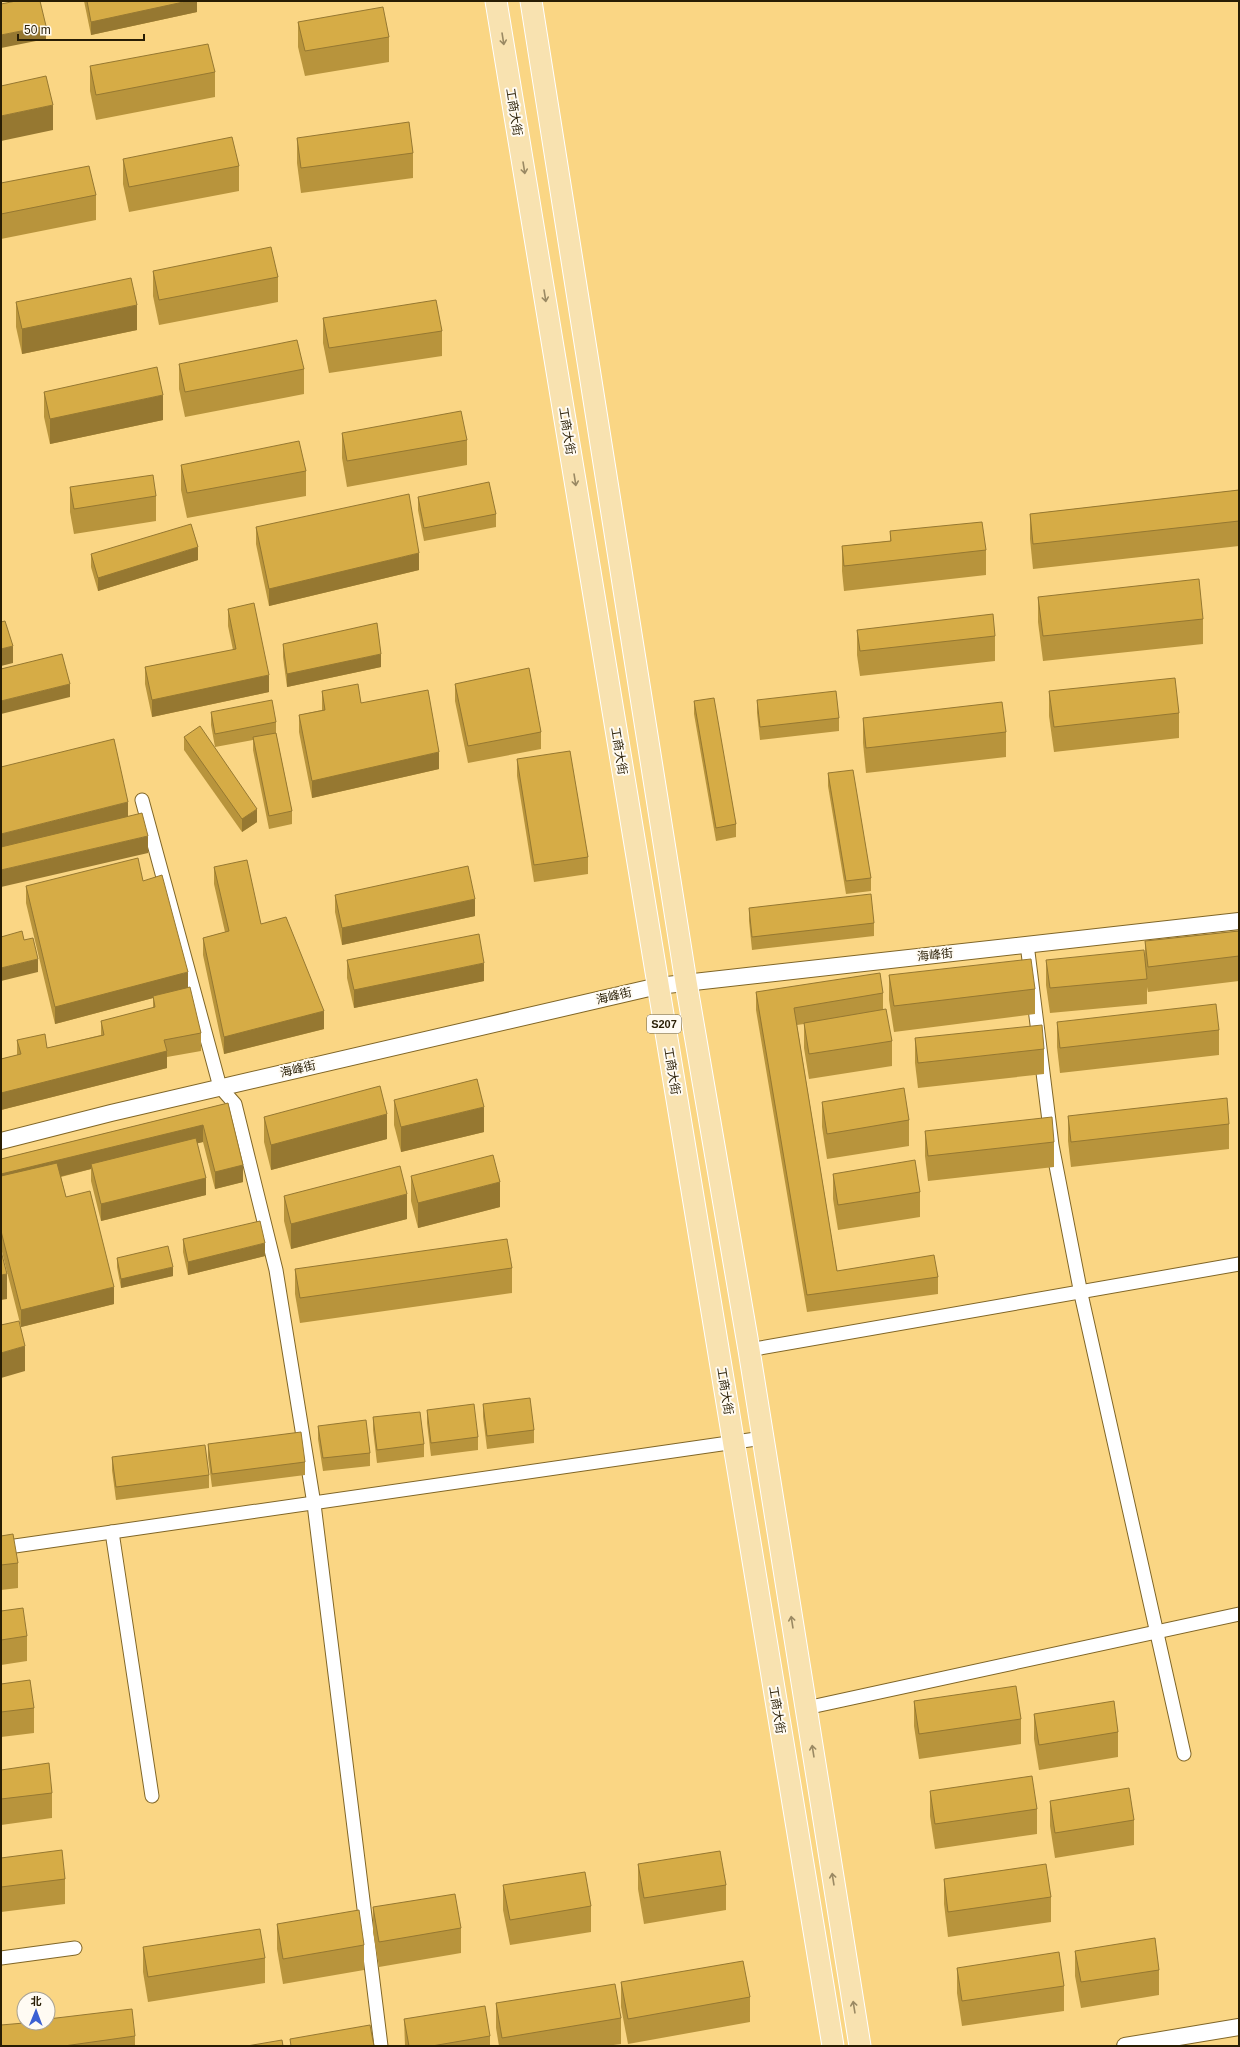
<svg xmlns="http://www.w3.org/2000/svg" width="1240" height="2047" font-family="Arial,'Noto Sans SC',sans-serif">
  <rect width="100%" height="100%" fill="#fad684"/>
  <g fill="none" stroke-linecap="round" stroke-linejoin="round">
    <!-- minor casing -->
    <g stroke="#806627" stroke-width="15">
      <g id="minor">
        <polyline points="142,800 220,1087 235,1104 276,1270 314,1504 381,2046"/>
        <polyline points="1027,944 1052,1145 1081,1294 1184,1754"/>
        <polyline points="749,1350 1239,1264"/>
        <polyline points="112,1532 152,1796"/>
        <polyline points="1,1548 763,1438"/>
        <polyline points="806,1708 1239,1614"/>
        <polyline points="1,1958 75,1948"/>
      </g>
    </g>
    <!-- tertiary casing -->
    <g stroke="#806627" stroke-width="18">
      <g id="tertiary">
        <polyline points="1,1141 111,1113 658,986 1239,921"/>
        <polyline points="1125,2046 1239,2027"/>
      </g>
    </g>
    <!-- primary casing -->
    <g stroke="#fff" stroke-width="23">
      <g id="primary">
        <polyline points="496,1 833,2046"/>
        <polyline points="531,1 686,982 749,1350 860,2046"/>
      </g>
    </g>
    <!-- minor -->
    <use href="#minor" stroke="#fff" stroke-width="13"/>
    <!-- tertiary -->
    <use href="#tertiary" stroke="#fff" stroke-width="16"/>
    <!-- primary -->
    <use href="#primary" stroke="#f8e2b0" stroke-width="21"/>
  </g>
  <!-- wall -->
  <g fill="#b8943c">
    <polygon points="84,1 197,1 197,12 91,35"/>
    <polygon points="298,22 389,37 389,62 305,76 298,47"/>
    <polygon points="90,66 215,72 215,97 96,120 90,91"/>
    <polygon points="297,138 413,153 413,178 301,193 297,163"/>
    <polygon points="123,159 239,166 239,191 129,212 123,184"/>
    <polygon points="1,183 96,195 96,220 1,239"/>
    <polygon points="153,271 278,277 278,302 159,325 153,296"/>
    <polygon points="16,302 137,330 22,354 16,327"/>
    <polygon points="323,318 442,331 442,356 329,373 323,343"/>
    <polygon points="179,364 304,369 304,394 185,417 179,389"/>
    <polygon points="44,392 163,420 50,444 44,417"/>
    <polygon points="342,433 467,440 467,465 347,487 342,458"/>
    <polygon points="181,465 306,471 306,496 187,518 181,490"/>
    <polygon points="70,487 156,496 156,521 74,534 70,512"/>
    <polygon points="1239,490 1239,546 1033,569 1030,539 1030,514"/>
    <polygon points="418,497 496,514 496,527 424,541 418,510"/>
    <polygon points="256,527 419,570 269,606 256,544"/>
    <polygon points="890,531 986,550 986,575 844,591 842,571 842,546 890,541"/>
    <polygon points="91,554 198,560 98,591 91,567"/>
    <polygon points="1038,597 1203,619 1203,644 1043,661 1038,622"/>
    <polygon points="228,609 269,692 152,717 145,684 145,667 233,650 228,626"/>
    <polygon points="857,630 995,636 995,661 860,676 857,655"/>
    <polygon points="283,644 381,667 287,687 283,657"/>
    <polygon points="455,684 541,732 541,749 468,763 455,701"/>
    <polygon points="322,691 361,703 439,769 312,798 299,732 299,715 322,710"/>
    <polygon points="1049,691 1179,713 1179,738 1054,752 1049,716"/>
    <polygon points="757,700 839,718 839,731 760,740 757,713"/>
    <polygon points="694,701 736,824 736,837 716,841 694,714"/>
    <polygon points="211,712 276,722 276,733 292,811 292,824 269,829 253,750 253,740 215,747 211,725"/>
    <polygon points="863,718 1006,732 1006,757 866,773 863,743"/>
    <polygon points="184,737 257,822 242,832 184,750"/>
    <polygon points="517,759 588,857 588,874 534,882 517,776"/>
    <polygon points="828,773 871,878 871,891 846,894 828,786"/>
    <polygon points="214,867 261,924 324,1029 224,1054 203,955 203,938 225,932 214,884"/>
    <polygon points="143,881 188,988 201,1033 201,1051 167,1057 167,1068 1,1110 1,1059 17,1055 17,1040 47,1048 101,1035 101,1021 153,1008 153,998 55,1024 26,903 26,886"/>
    <polygon points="335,895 475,916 342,945 335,912"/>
    <polygon points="749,908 874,923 874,936 752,950 749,921"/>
    <polygon points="1239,931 1239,981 1148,992 1147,987 1147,1004 1050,1013 1046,985 1046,960 1145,960 1145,941"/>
    <polygon points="347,960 484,981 354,1008 347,978"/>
    <polygon points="889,975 1035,989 1035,1014 894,1032 889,1000"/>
    <polygon points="756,992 883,993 883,1009 892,1041 892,1066 809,1079 804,1048 804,1024 797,1025 837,1271 938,1277 938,1294 807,1312 756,1010"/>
    <polygon points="1057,1022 1219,1030 1219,1055 1060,1073 1057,1047"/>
    <polygon points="915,1038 1044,1049 1044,1074 918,1088 915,1063"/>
    <polygon points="394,1100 484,1132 401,1152 394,1125"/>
    <polygon points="822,1102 909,1120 909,1146 827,1159 822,1127"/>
    <polygon points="228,1103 243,1182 215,1189 203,1142 197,1143 206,1195 101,1221 91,1181 91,1169 61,1177 66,1197 114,1304 21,1327 1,1248 1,1159"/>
    <polygon points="1068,1116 1229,1124 1229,1149 1071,1167 1068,1141"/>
    <polygon points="264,1117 387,1139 271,1170 264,1142"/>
    <polygon points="925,1131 1054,1142 1054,1167 928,1181 925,1156"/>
    <polygon points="833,1174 920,1192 920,1217 838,1230 833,1199"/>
    <polygon points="411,1176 500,1207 418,1228 411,1201"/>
    <polygon points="284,1196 407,1219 291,1249 284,1221"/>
    <polygon points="183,1239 265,1256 188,1275 183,1252"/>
    <polygon points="117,1258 173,1276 121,1288 117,1267"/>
    <polygon points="512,1268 512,1293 300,1323 295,1294 295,1269"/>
    <polygon points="483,1404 534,1430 534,1443 487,1449 483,1417"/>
    <polygon points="427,1410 478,1437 478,1450 431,1456 427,1423"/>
    <polygon points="373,1417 424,1444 424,1457 377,1463 373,1430"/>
    <polygon points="318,1426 370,1453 370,1466 323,1471 318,1439"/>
    <polygon points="208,1444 305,1462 305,1475 212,1487 208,1457"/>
    <polygon points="112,1457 209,1475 209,1488 116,1500 112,1470"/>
    <polygon points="1,1536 18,1563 18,1588 1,1590"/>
    <polygon points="1,1611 27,1636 27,1661 1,1665"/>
    <polygon points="1,1684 34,1708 34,1733 1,1737"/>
    <polygon points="914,1701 1021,1719 1021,1744 919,1759 914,1726"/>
    <polygon points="1034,1714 1118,1732 1118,1757 1039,1770 1034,1739"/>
    <polygon points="1,1770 52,1793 52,1818 1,1825"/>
    <polygon points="930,1791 1037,1809 1037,1834 935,1849 930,1816"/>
    <polygon points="1050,1801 1134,1820 1134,1845 1055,1858 1050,1826"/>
    <polygon points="1,1858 65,1879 65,1904 1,1912"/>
    <polygon points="638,1864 726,1885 726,1910 644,1924 638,1889"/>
    <polygon points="944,1879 1051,1897 1051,1922 948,1937 944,1904"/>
    <polygon points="503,1885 591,1906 591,1932 510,1945 503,1910"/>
    <polygon points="373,1907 461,1928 461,1953 379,1967 373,1932"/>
    <polygon points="277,1924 364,1945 364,1970 283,1984 277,1949"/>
    <polygon points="143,1947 265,1958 265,1983 148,2002 143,1972"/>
    <polygon points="1075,1951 1159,1970 1159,1995 1081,2008 1075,1976"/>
    <polygon points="957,1968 1064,1986 1064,2011 962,2026 957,1993"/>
    <polygon points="621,1982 750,1997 750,2022 628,2044 621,2007"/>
    <polygon points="496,2003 621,2018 621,2044 606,2046 499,2046 496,2028"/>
    <polygon points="404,2019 490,2036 490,2046 405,2046"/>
    <polygon points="135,2036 135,2046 1,2046"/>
  </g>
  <!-- shaded-wall -->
  <g fill="#967831">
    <polygon points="188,1 197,1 197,12 91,35 91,22"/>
    <polygon points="46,26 46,39 1,48 1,35"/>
    <polygon points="53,105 53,130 1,141 1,116"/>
    <polygon points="137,305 137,330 22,354 22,329"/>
    <polygon points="163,395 163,420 50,444 50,419"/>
    <polygon points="198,547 198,560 98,591 98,578"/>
    <polygon points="419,553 419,570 269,606 269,589"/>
    <polygon points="13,646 13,663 1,666 1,649"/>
    <polygon points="381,654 381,667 287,687 287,674"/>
    <polygon points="269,675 269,692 152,717 152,700"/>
    <polygon points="70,684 70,697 1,714 1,701"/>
    <polygon points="439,752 439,769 312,798 312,781"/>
    <polygon points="128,802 128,819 1,851 1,834"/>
    <polygon points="257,809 257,822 242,832 242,819"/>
    <polygon points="148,836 148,853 1,887 1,870"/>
    <polygon points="475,899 475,916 342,945 342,928"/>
    <polygon points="38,959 38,972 1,981 1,968"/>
    <polygon points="484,963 484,981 354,1008 354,990"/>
    <polygon points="188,972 188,989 153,996 153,998 55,1024 55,1007"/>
    <polygon points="324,1011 324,1029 224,1054 224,1037"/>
    <polygon points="167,1051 167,1068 1,1110 1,1093"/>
    <polygon points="484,1107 484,1132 401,1152 401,1127"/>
    <polygon points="387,1114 387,1139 271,1170 271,1145"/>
    <polygon points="203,1125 203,1142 92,1169 91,1164 91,1169 1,1191 1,1174"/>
    <polygon points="243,1165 243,1182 215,1189 215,1172"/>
    <polygon points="206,1178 206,1195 101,1221 101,1204"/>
    <polygon points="500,1182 500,1207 418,1228 418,1203"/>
    <polygon points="407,1194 407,1219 291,1249 291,1224"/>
    <polygon points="265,1243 265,1256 188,1275 188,1262"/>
    <polygon points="173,1267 173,1276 121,1288 121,1279"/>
    <polygon points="7,1274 7,1299 1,1300 1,1275"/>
    <polygon points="114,1287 114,1304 21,1327 21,1310"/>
    <polygon points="25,1346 25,1371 1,1378 1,1353"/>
  </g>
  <!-- building -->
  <g fill="#d6ac46" stroke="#967831">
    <polygon points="16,1 40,1 46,26 1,35 1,4"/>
    <polygon points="87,1 188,1 91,22"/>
    <polygon points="383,7 389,37 305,51 298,22"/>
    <polygon points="208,44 215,72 96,95 90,66"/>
    <polygon points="46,76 53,105 1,116 1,86"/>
    <polygon points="409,122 413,153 301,168 297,138"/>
    <polygon points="232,137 239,166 129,187 123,159"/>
    <polygon points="89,166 96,195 1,214 1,183"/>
    <polygon points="271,247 278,277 159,300 153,271"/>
    <polygon points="131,278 137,305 22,329 16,302"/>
    <polygon points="436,300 442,331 329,348 323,318"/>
    <polygon points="297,340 304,369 185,392 179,364"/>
    <polygon points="157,367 163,395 50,419 44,392"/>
    <polygon points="461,411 467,440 347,461 342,433"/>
    <polygon points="299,441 306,471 187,493 181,465"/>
    <polygon points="153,475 156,496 74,509 70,487"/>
    <polygon points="489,482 496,514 424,528 418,497"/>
    <polygon points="1239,490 1239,521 1033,544 1030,514"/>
    <polygon points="409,494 419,553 269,589 256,527"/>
    <polygon points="982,522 986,550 844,566 842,546 891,541 890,531"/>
    <polygon points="191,524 198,547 98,578 91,554"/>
    <polygon points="1199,579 1203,619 1043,636 1038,597"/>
    <polygon points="254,603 269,675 152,700 145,667 236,649 228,609"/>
    <polygon points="993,614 995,636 860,651 857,630"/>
    <polygon points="5,621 13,646 1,649 1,622"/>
    <polygon points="377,623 381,654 287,674 283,644"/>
    <polygon points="62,654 70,684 1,701 1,669"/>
    <polygon points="529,668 541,732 468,746 455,684"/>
    <polygon points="1175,678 1179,713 1054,727 1049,691"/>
    <polygon points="358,684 361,703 428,690 439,752 312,781 299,715 325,710 322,691"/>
    <polygon points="836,691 839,718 760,727 757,700"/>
    <polygon points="714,698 736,824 716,828 694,701"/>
    <polygon points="272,700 276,722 215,734 211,712"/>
    <polygon points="1002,702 1006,732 866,748 863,718"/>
    <polygon points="200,726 257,809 242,819 184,737"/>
    <polygon points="276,733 292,811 269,816 253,737"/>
    <polygon points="114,739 128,802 1,834 1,767"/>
    <polygon points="570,751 588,857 534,865 517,759"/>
    <polygon points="853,770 871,878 846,881 828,773"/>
    <polygon points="142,813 148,836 1,870 1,847"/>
    <polygon points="138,858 143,881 162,875 188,972 55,1007 26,886"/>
    <polygon points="247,860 261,924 286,917 324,1011 224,1037 203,938 229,931 214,867"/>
    <polygon points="468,866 475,899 342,928 335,895"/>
    <polygon points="871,894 874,923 752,937 749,908"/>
    <polygon points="22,931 24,940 33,938 38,959 1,968 1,937"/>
    <polygon points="1239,931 1239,956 1148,967 1145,941"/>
    <polygon points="479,934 484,963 354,990 347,960"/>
    <polygon points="1144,950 1147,979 1050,988 1046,960"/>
    <polygon points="1031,959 1035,989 894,1006 889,975"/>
    <polygon points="880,973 883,993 794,1008 837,1271 934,1255 938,1277 807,1295 756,992"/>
    <polygon points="190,987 201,1033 164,1040 167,1051 1,1093 1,1059 21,1054 17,1040 45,1034 47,1048 104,1035 101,1021 155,1007 153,996"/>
    <polygon points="1216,1004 1219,1030 1060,1048 1057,1022"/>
    <polygon points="886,1009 892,1041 809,1054 804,1023"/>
    <polygon points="1042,1025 1044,1049 918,1063 915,1038"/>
    <polygon points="477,1079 484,1107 401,1127 394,1100"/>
    <polygon points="380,1086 387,1114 271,1145 264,1117"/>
    <polygon points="904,1088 909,1120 827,1134 822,1102"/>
    <polygon points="1227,1098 1229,1124 1071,1142 1068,1116"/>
    <polygon points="228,1103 243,1165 215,1172 203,1125 1,1174 1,1159"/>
    <polygon points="1052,1117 1054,1142 928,1156 925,1131"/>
    <polygon points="196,1138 206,1178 101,1204 91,1164"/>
    <polygon points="493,1155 500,1182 418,1203 411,1176"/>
    <polygon points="915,1160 920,1192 838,1205 833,1174"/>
    <polygon points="57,1163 66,1197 90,1191 114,1287 21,1310 1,1231 1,1176"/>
    <polygon points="400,1166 407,1194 291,1224 284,1196"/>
    <polygon points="260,1221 265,1243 188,1262 183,1239"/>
    <polygon points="507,1239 512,1268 300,1298 295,1269"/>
    <polygon points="168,1246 173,1267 121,1279 117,1258"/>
    <polygon points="1,1251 7,1274 1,1275"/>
    <polygon points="19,1321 25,1346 1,1353 1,1325"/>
    <polygon points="530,1398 534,1430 487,1436 483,1404"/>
    <polygon points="474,1404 478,1437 431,1443 427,1410"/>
    <polygon points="420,1412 424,1444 377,1450 373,1417"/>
    <polygon points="366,1420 370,1453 323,1458 318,1426"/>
    <polygon points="301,1432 305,1462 212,1474 208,1444"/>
    <polygon points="205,1445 209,1475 116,1487 112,1457"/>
    <polygon points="13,1534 18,1563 1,1565 1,1536"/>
    <polygon points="23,1608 27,1636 1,1640 1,1611"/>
    <polygon points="30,1680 34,1708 1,1712 1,1684"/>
    <polygon points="1016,1686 1021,1719 919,1734 914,1701"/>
    <polygon points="1114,1701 1118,1732 1039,1745 1034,1714"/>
    <polygon points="49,1763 52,1793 1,1799 1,1770"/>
    <polygon points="1032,1776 1037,1809 935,1824 930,1791"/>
    <polygon points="1129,1788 1134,1820 1055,1833 1050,1801"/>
    <polygon points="62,1850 65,1879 1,1887 1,1858"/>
    <polygon points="720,1851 726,1885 644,1898 638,1864"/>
    <polygon points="1046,1864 1051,1897 948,1912 944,1879"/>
    <polygon points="585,1872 591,1906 510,1920 503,1885"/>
    <polygon points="455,1894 461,1928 379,1942 373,1907"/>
    <polygon points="359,1910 364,1945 283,1959 277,1924"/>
    <polygon points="260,1929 265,1958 148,1977 143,1947"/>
    <polygon points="1155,1938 1159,1970 1081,1982 1075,1951"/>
    <polygon points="1059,1952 1064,1986 962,2001 957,1968"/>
    <polygon points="743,1961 750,1997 628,2019 621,1982"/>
    <polygon points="615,1984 621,2018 502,2038 496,2003"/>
    <polygon points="485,2006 490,2036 432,2046 409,2046 404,2019"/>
    <polygon points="132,2009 135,2036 64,2046 1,2046 1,2025 24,2023 48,2023 48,2019"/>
    <polygon points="370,2025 374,2046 291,2046 290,2039"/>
    <polygon points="282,2040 283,2046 247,2046"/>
  </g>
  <!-- one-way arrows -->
  <defs><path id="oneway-shaft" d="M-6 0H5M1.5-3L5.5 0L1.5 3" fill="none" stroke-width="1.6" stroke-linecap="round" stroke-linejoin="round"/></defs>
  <g stroke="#9a8963">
    <use href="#oneway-shaft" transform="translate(503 39) rotate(81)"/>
    <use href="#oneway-shaft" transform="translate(524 168) rotate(81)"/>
    <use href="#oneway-shaft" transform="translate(545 296) rotate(81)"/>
    <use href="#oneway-shaft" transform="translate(575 480) rotate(81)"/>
    <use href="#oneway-shaft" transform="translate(792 1622) rotate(-99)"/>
    <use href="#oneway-shaft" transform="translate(813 1751) rotate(-99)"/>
    <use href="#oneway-shaft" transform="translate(833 1879) rotate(-99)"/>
    <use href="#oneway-shaft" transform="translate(854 2007) rotate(-99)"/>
  </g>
  <g text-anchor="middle" stroke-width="4" stroke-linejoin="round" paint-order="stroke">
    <!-- shield labels -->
    <rect fill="#fffbf3" stroke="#68604c" stroke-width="1" x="647" y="1015" width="34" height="18" rx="3"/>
    <g font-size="11" font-weight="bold" fill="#281d04">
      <text x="664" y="1028">S207</text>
    </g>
    <!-- street labels -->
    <g font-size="12" fill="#281d04" stroke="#fffbf3">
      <text transform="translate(514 112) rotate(81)" y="4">工商大街</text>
      <text transform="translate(567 431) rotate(81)" y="4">工商大街</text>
      <text transform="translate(619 751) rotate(81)" y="4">工商大街</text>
      <text transform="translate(935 955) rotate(-6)" y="4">海峰街</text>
      <text transform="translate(614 996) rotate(-13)" y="4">海峰街</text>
      <text transform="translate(298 1069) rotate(-13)" y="4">海峰街</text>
      <text transform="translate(672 1071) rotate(81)" y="4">工商大街</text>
      <text transform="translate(725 1391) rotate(81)" y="4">工商大街</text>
      <text transform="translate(777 1710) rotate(81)" y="4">工商大街</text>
    </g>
  </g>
  <!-- border -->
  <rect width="1240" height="2047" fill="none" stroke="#281d04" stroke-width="4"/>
  <!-- north arrow -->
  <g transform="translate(36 2011) rotate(1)"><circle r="19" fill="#fffbf3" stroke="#a9a293"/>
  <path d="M0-3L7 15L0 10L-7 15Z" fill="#3b60d2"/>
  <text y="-6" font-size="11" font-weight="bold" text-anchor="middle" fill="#281d04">北</text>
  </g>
  <!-- scale -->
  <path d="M18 34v6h126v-6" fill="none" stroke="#281d04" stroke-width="2"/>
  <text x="24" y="34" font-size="12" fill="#281d04" stroke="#fffbf3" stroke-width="3" paint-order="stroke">50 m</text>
</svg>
